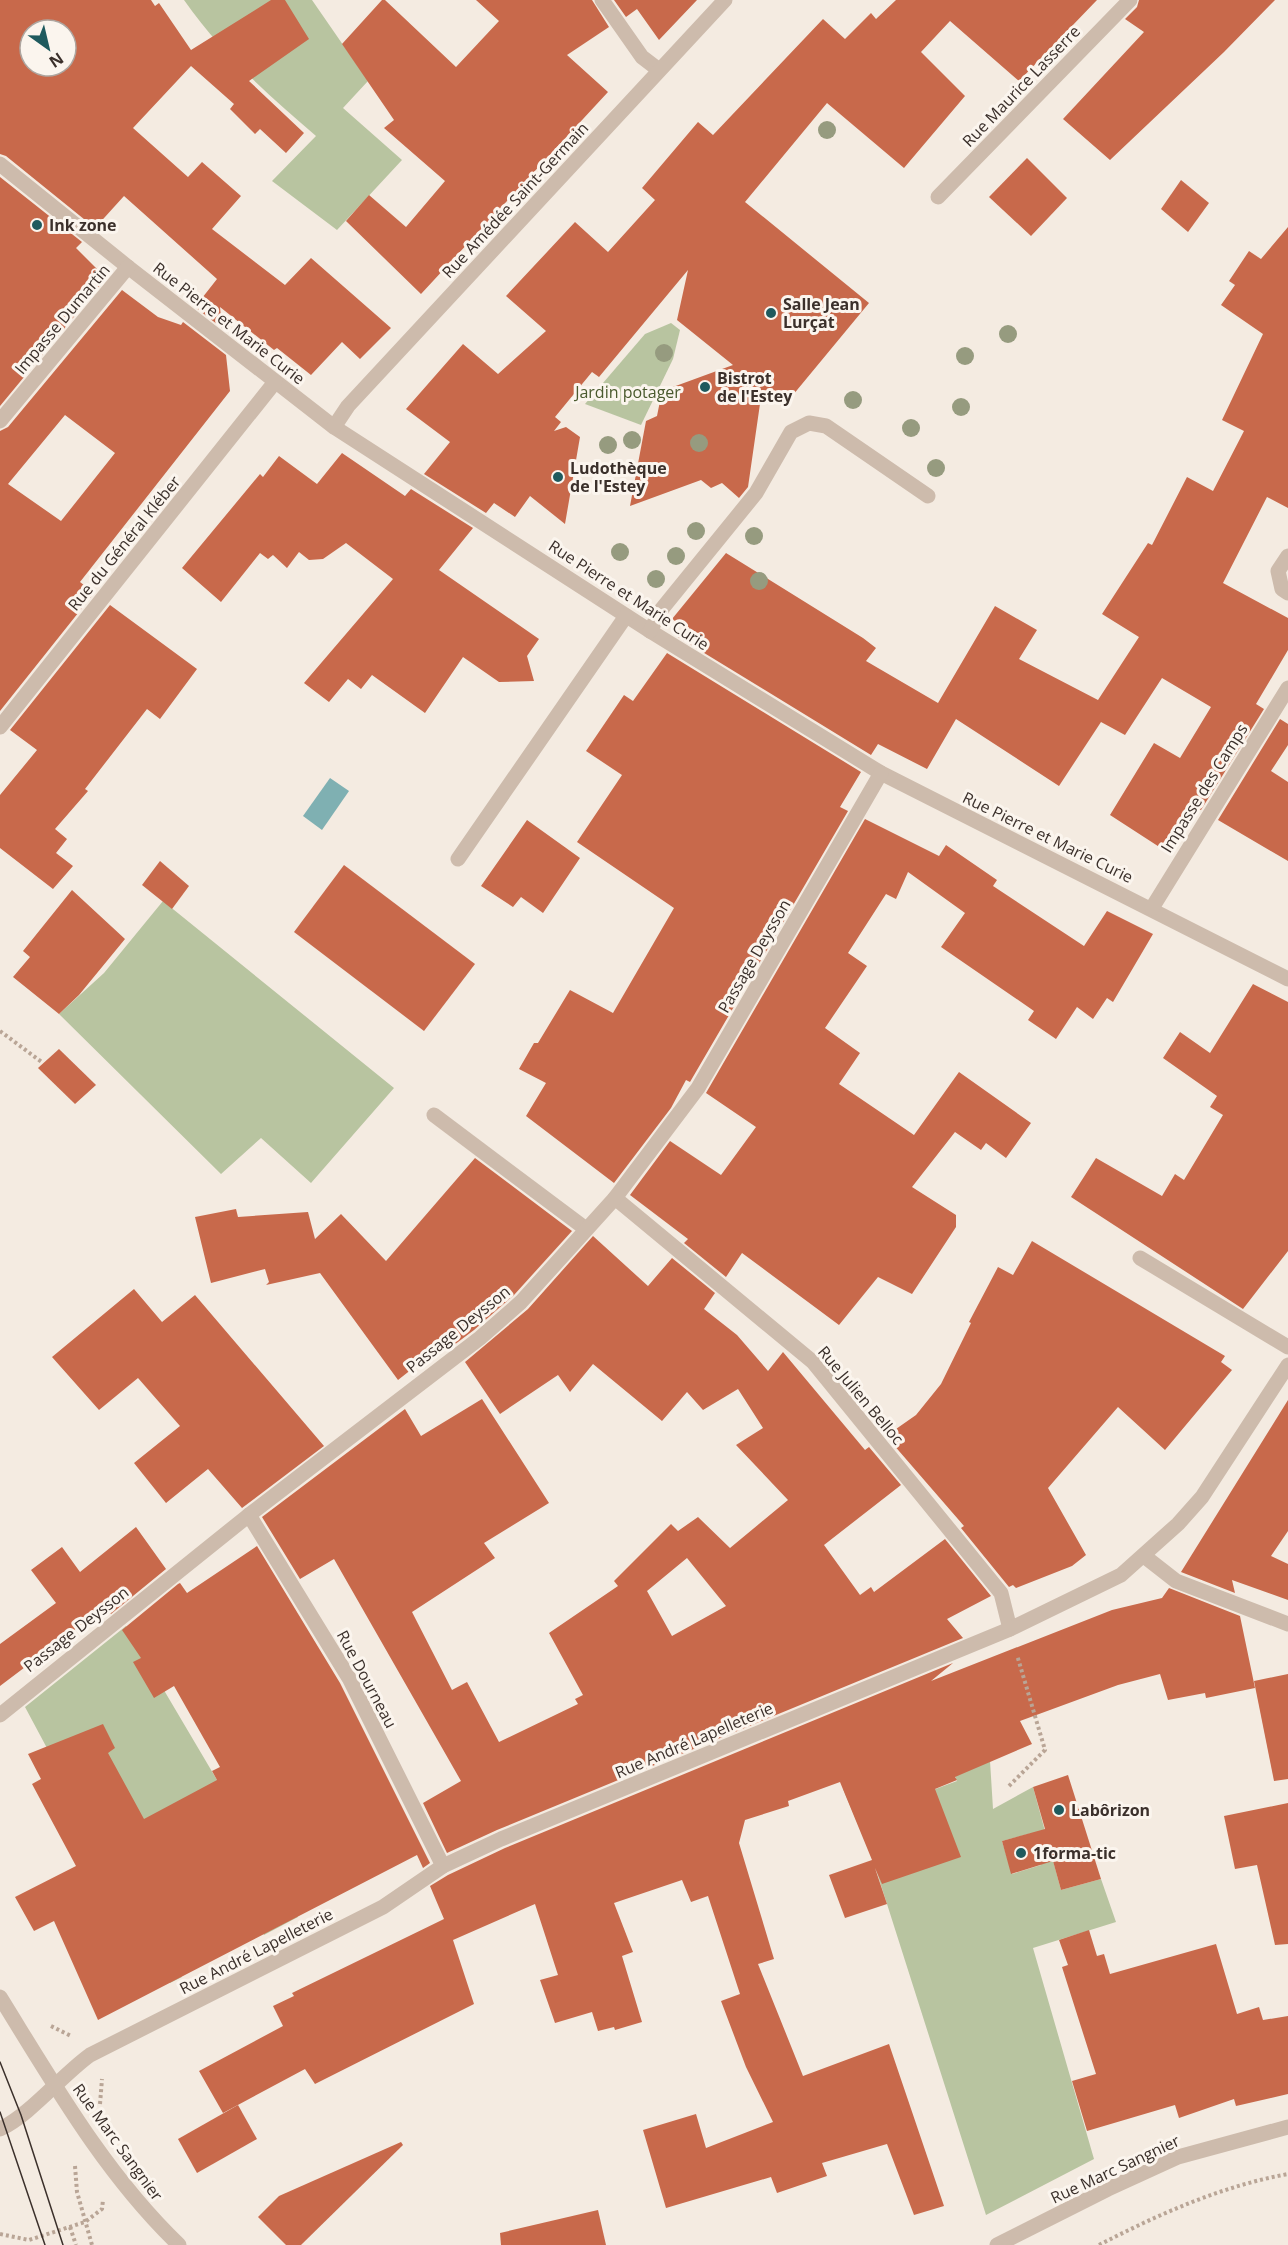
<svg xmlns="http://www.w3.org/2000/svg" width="1288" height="2245" font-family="'Open Sans',sans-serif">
  <rect width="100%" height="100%" fill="#f4ebe1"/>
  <!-- green -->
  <g fill="#b8c4a0" fill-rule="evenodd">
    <path d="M184,0H312L368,81L343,108L402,160L337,230L272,181L316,136C266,93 222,54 184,0Z"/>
    <polygon points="671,323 680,330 673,359 641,425 585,404 645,334"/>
    <polygon points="163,901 394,1088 311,1183 261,1138 221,1174 59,1014 104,973"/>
    <polygon points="126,1626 298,1917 264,1935 226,1864 144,1902 182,1977 170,1983 155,1950 25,1707"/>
    <path d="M990,1761L993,1809L1033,1787L1061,1890L1101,1879L1116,1922L1033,1948L1094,2159L986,2215L873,1860L843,1789L853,1785L925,1793L957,1781L955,1776ZM1032,1833L1041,1865L1012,1874L1002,1841Z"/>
  </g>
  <!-- water -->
  <polygon fill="#7fb0b2" points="330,778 349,791 322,830 303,816"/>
  <!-- building -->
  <g fill="#c8694b" fill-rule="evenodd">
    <path d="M0,0H151L155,6L159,3L191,50L271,0H285L309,39L249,81L304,133L286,153L260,129L255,134L230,109L234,104L191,66L133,128L188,177L202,162L241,196L212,229L285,285L311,258L391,328L360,359L342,342L311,375L277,348L274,350L220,307L222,328L195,307L217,279L124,196L95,228L6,156L0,154ZM30,30H66V66H30Z"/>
    <polygon points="382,0 385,0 456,67 499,21 476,0 592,0 609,27 567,55 608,92 421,294 346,221 369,195 406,227 445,181 384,128 394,120 342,44"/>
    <polygon points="614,0 697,0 659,40 637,9 626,17"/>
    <polygon points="896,0 1097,0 1019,81 950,21 921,52 965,96 904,168 827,103 745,202 869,303 783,407 762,390 748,487 739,498 722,483 711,488 701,480 630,506 646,421 657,416 662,391 733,365 677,320 688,270 599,377 592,372 555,417 561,422 554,431 566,427 580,437 565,524 530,496 515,517 494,503 486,513 424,474 450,442 406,409 463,344 498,374 546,331 506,296 575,222 608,252 655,200 642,188 698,122 713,135 823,19 845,39 871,13 876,19"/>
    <polygon points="1139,0 1275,0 1224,52 1110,160 1063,119 1144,32 1125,19 1137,7"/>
    <polygon points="1027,158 1067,198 1031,236 989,197"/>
    <polygon points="0,177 82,242 76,248 106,278 0,406"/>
    <polygon points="1181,180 1209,203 1188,232 1161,209"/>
    <polygon points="1288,227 1288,508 1267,497 1223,583 1288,618 1288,650 1256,704 1264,709 1201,810 1192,805 1164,850 1110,815 1154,743 1180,758 1211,707 1162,678 1125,735 1101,722 1059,786 956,719 927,769 878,744 871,755 678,637 684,627 672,619 726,553 863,638 876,648 866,661 938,703 995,606 1037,630 1019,659 1098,700 1139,637 1102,614 1148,543 1152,545 1187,477 1213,491 1244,431 1222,420 1263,334 1221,305 1235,285 1229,281 1249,251 1261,259"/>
    <path d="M122,290L158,317L181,325L183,322L226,355L230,391L80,582L94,593L0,711V431L8,427ZM65,415L115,453L61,521L8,484Z"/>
    <polygon points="342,453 405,496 411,489 473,528 439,570 539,639 527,656 534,681 499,682 463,657 425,713 372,675 361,689 348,679 329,702 304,683 393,579 346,543 323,559 309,560 299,552 287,568 273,555 268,559 260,553 221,602 182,568 260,474 263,477 279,456 317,484"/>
    <polygon points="110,605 197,669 160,719 147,709 85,789 88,791 55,829 67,839 56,853 73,866 53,889 0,848 0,795 37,750 10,730"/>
    <polygon points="667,653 861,772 840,807 848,811 690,1082 686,1080 671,1108 614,1183 526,1116 546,1083 519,1069 534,1043 538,1043 570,990 613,1013 674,908 577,842 622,775 586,751 624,695 633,701"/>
    <polygon points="1280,719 1288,724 1288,745 1271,771 1288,782 1288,861 1218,820"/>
    <polygon points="865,819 939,856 946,845 997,880 993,886 1084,946 1107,911 1153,934 1113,1002 1107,998 1093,1019 1077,1007 1056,1039 1028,1020 1034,1011 941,947 965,913 908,872 896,899 886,894 848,953 867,966 825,1028 860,1053 839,1084 914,1135 959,1072 1031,1123 1006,1158 986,1143 981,1150 955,1132 912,1187 956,1215 956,1227 912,1294 878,1277 839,1325 742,1253 726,1277 684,1243 688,1239 630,1195 670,1141 721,1175 756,1127 706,1093"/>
    <polygon points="527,820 580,858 543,913 521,897 513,907 481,886"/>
    <polygon points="160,861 189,886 172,909 142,885"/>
    <polygon points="344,865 475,964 424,1031 294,932"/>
    <polygon points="72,890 125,939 79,995 59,1014 13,977 30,957 23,951"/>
    <polygon points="1253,984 1288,1002 1288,1251 1243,1309 1071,1197 1096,1158 1162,1196 1175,1174 1184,1180 1223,1115 1210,1107 1217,1096 1163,1058 1180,1032 1210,1053"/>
    <polygon points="59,1049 96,1085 75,1104 38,1068"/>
    <polygon points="475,1158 572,1231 514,1295 474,1330 454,1345 450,1339 398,1380 320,1273 266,1285 269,1282 265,1269 211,1283 195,1217 236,1209 238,1217 308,1212 315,1239 341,1214 386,1261"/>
    <path d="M593,1236L648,1286L672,1258L715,1293L704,1309L737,1335L768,1371L783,1352L865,1450L869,1447L901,1485L824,1545L860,1595L871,1587L874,1592L945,1539L991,1596L947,1619L963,1638L497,1830L447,1853L423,1803L461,1781L334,1559L300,1579L262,1517L405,1409L421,1436L482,1399L549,1503L484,1543L495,1558L412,1612L452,1690L467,1682L499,1742L578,1704L575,1699L583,1695L549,1633L618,1586L614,1581L671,1524L678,1531L698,1517L730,1548L788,1500L736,1445L763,1428L738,1389L703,1410L687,1392L662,1421L593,1364L570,1392L558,1375L500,1414L465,1362L528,1309ZM687,1558L726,1606L672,1636L647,1591Z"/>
    <polygon points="1032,1241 1225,1356 1221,1362 1232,1370 1165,1450 1118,1407 1048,1488 1086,1555 1072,1566 1016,1588 1013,1585 1009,1587 961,1528 964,1526 886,1436 916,1415 941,1384 971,1323 969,1322 998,1267 1013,1275"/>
    <polygon points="134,1289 162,1322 195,1295 324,1446 242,1508 208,1469 166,1503 134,1463 180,1426 138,1378 99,1410 52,1357"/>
    <polygon points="1288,1400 1288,1531 1271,1556 1288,1564 1288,1600 1232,1580 1235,1593 1181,1572"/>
    <polygon points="136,1527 166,1569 111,1614 106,1606 0,1686 0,1644 56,1603 31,1570 62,1547 80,1572"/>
    <polygon points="257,1546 340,1683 430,1863 423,1868 417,1855 98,2020 54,1921 34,1931 15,1897 76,1866 32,1784 41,1779 28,1754 103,1724 115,1748 108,1753 144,1819 217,1780 212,1771 220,1767 174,1686 154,1698 133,1662 141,1658 122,1630 178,1584 180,1583 187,1593"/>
    <polygon points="1169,1588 1240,1616 1255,1688 1206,1698 1205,1693 1168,1700 1160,1674 1118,1685 1020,1721 1032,1744 955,1777 957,1780 935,1789 961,1857 882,1884 875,1868 887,1904 845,1918 829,1875 872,1860 840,1782 788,1801 789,1806 745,1820 739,1843 774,1959 758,1964 803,2076 889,2044 944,2206 914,2215 887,2144 822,2163 827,2176 777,2193 771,2177 666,2208 643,2130 696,2114 706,2148 773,2122 746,2067 721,2001 740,1994 708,1896 691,1902 682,1880 614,1903 633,1952 622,1956 642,2022 615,2030 614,2027 598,2031 592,2012 555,2023 540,1980 558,1975 535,1904 453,1940 474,2004 315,2084 305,2069 223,2113 199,2071 283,2026 273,2006 294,1996 292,1993 444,1919 430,1886 448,1875 505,1848 953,1663 931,1681 1112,1610 1162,1598"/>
    <polygon points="1288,1674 1288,1779 1274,1781 1254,1681"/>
    <polygon points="1068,1775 1101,1879 1061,1890 1053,1861 1011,1874 1002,1841 1045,1829 1033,1787"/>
    <polygon points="1288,1803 1288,1944 1275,1945 1257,1865 1235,1869 1224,1816"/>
    <polygon points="1089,1930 1097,1956 1104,1954 1110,1974 1216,1944 1237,2014 1259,2007 1263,2020 1288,2016 1288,2094 1236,2106 1234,2099 1179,2118 1175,2105 1087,2131 1072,2081 1096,2074 1062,1967 1068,1965 1059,1940"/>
    <polygon points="238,2105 257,2139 197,2173 178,2139"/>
    <polygon points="401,2142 403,2145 301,2245 286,2245 258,2217 279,2196"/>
    <polygon points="598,2210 606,2245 501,2245 500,2233"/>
  </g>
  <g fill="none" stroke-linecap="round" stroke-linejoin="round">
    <!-- path -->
    <g stroke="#b9a596" stroke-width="4" stroke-dasharray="3 3" stroke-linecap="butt">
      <polyline points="0,1031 43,1063"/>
      <polyline points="1009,1786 1045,1750 1017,1655"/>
      <polyline points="51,2026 71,2036"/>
      <polyline points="100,2104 102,2079"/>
      <polyline points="75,2166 77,2192 92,2245"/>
      <polyline points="70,2227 76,2245"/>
      <polyline points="0,2234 29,2240 85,2222 102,2209 103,2200"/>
      <path d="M1099,2245C1159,2214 1222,2186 1288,2174"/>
    </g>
    <!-- minor -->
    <g stroke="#cdbbac" stroke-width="15">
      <polyline points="602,0 642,57 659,70"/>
      <polyline points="0,164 128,267 334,427 650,631 881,773 1288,979"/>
      <polyline points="938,197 1130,0"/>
      <polyline points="0,421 128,267"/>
      <polyline points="334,427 348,406 725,0"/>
      <polyline points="1288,556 1278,571 1282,589 1288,593"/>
      <polyline points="650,631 661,610 756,493 791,432 809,423 826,426 928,496"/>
      <polyline points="0,727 275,382"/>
      <polyline points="458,859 626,616"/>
      <polyline points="1152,908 1288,688"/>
      <polyline points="434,1115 586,1229"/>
      <polyline points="615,1198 813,1362 1001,1593 1010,1629"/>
      <polyline points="1140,1258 1288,1347"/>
      <polyline points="249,1515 349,1678 443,1866"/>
      <polyline points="1144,1556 1176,1581 1288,1624"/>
      <polyline points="0,1715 249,1515 480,1338 521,1302 615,1198 698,1088 881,773"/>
      <path d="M0,1997C54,2084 105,2174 179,2245"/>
      <path d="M0,2129C30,2115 61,2076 90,2055L383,1907L443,1866L501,1839L1010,1629L1121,1575L1178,1524L1202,1497L1288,1365"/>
      <polyline points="997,2245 1108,2189 1178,2157 1288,2127"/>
    </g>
    <!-- tram -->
    <g stroke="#3b302b" stroke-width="1.5">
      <polyline points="0,2062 21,2115 63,2245"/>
      <polyline points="0,2112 45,2245"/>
    </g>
  </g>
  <!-- trees -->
  <g fill="#969b7f">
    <circle cx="827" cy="130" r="9"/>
    <circle cx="1008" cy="334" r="9"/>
    <circle cx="664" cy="353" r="9"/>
    <circle cx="965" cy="356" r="9"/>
    <circle cx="853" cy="400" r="9"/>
    <circle cx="961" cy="407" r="9"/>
    <circle cx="911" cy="428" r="9"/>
    <circle cx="632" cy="440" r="9"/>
    <circle cx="699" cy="443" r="9"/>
    <circle cx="608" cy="445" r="9"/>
    <circle cx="936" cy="468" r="9"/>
    <circle cx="696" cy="531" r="9"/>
    <circle cx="754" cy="536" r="9"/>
    <circle cx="620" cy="552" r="9"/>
    <circle cx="676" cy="556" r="9"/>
    <circle cx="656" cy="579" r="9"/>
    <circle cx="759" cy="581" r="9"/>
  </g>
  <!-- markers -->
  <g fill="#1f5a5e" stroke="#fbf5ee" stroke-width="2">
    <circle cx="37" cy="225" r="6"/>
    <circle cx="771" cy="313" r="6"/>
    <circle cx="705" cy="387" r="6"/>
    <circle cx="558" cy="477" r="6"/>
    <circle cx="1059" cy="1810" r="6"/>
    <circle cx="1021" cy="1853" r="6"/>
  </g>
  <g text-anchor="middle" stroke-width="6" stroke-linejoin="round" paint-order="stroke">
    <!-- street labels -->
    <g font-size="16" fill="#3b302b" stroke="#fbf5ee">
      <text transform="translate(1021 86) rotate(-46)" y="6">Rue Maurice Lasserre</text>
      <text transform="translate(515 200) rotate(-47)" y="6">Rue Amédée Saint-Germain</text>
      <text transform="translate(62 319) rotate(-50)" y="6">Impasse Dumartin</text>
      <text transform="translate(229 323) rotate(38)" y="6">Rue Pierre et Marie Curie</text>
      <text transform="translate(124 543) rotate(-51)" y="6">Rue du Général Kléber</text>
      <text transform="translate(629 595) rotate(33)" y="6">Rue Pierre et Marie Curie</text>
      <text transform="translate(1204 788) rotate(-58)" y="6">Impasse des Camps</text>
      <text transform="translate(1048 837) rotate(26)" y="6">Rue Pierre et Marie Curie</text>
      <text transform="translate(754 956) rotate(-60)" y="6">Passage Deysson</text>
      <text transform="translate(458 1329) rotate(-39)" y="6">Passage Deysson</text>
      <text transform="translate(861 1395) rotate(50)" y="6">Rue Julien Belloc</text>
      <text transform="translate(76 1629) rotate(-38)" y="6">Passage Deysson</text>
      <text transform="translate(367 1679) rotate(62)" y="6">Rue Dourneau</text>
      <text transform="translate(694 1740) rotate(-23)" y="6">Rue André Lapelleterie</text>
      <text transform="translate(256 1951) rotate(-27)" y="6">Rue André Lapelleterie</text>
      <text transform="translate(118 2142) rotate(54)" y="6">Rue Marc Sangnier</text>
      <text transform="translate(1115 2169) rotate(-25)" y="6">Rue Marc Sangnier</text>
    </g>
    <!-- poi labels -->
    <g font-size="16" font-weight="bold" fill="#3b302b" stroke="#fbf5ee" text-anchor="start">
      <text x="49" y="231">Ink zone</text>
      <text x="783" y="310">Salle Jean<tspan x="783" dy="18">Lurçat</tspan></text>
      <text x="717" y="384">Bistrot<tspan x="717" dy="18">de l'Estey</tspan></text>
      <text x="570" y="474">Ludothèque<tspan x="570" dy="18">de l'Estey</tspan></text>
      <text x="1071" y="1816">Labôrizon</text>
      <text x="1033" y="1859">1forma-tic</text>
    </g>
    <!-- park labels -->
    <g font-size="16" fill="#4a5a2e" stroke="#fbf5ee">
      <text x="628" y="398">Jardin potager</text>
    </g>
  </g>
  <!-- north arrow -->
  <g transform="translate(48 48) rotate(146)"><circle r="28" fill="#fbf5ee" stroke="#aea6a0" stroke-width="1.5"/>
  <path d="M0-4.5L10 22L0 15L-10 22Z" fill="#1f5a5e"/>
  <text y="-9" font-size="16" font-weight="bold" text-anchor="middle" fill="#3b302b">N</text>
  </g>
</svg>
